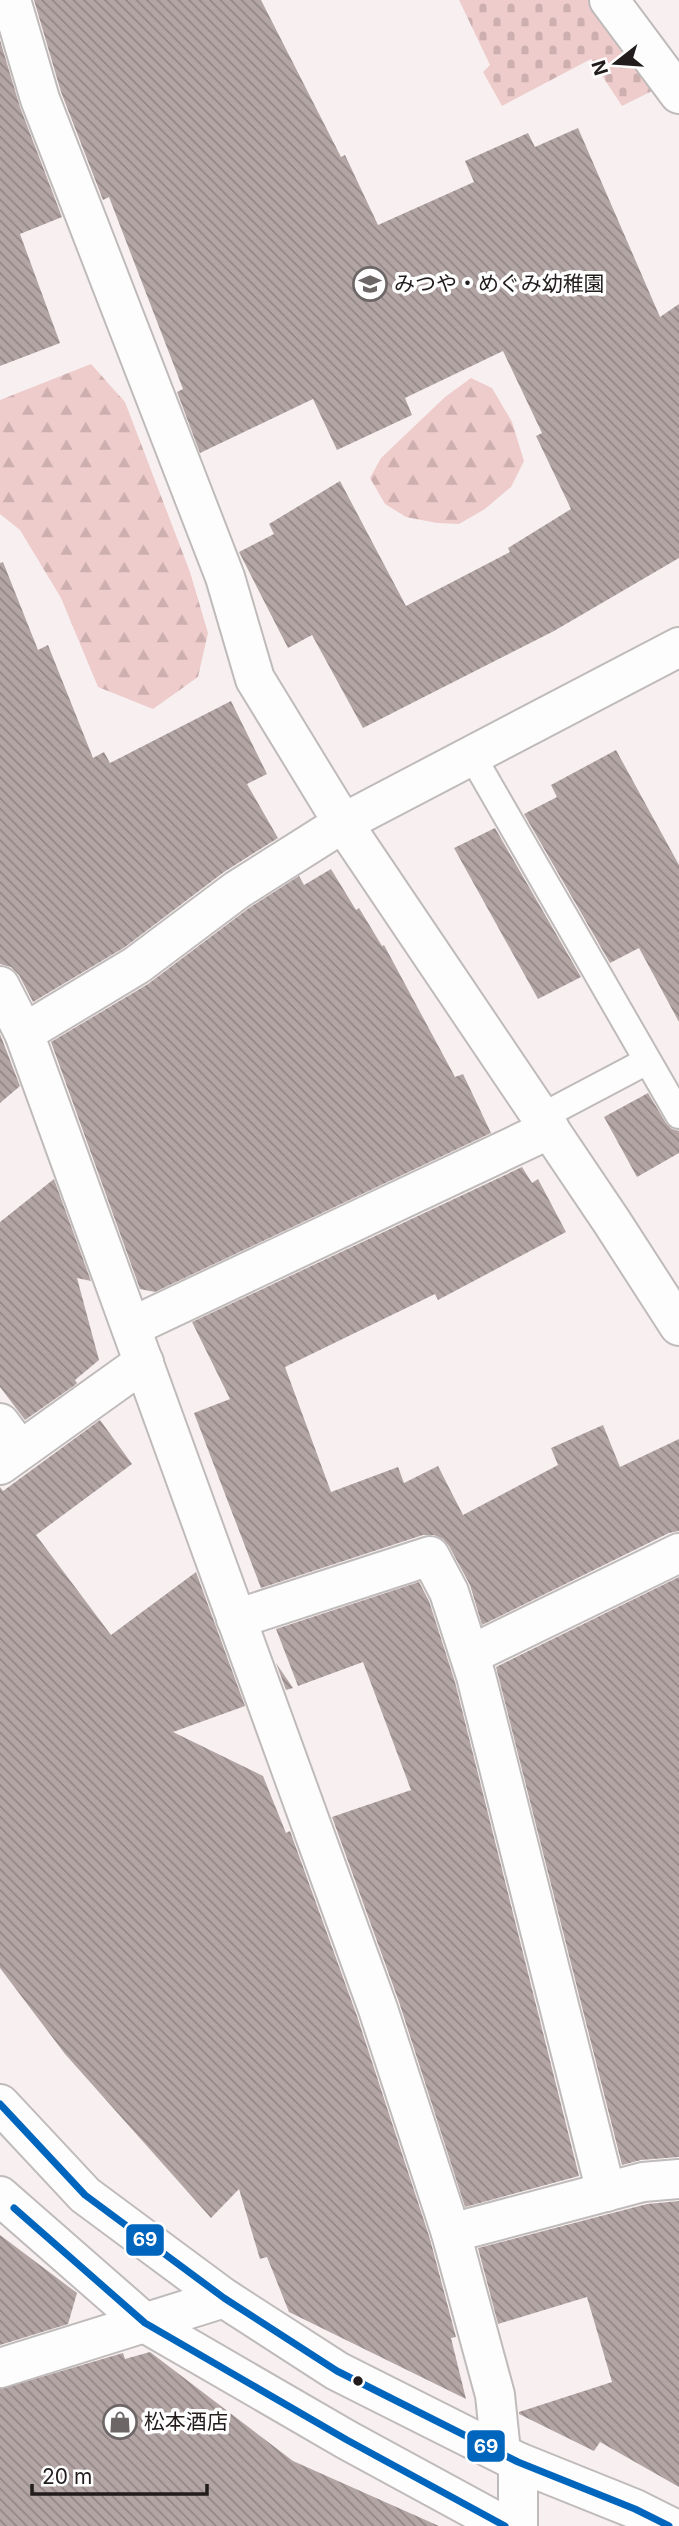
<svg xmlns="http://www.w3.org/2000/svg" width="679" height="2526" font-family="Inter,'Noto Sans JP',sans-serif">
  <defs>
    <pattern id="forest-firs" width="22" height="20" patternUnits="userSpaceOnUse" patternTransform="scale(1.75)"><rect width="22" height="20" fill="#eecccb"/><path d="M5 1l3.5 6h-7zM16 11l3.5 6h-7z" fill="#ccafae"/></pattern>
    <pattern id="cemetery-stones" width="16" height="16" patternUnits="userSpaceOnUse" patternTransform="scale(1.75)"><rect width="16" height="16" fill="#eecccb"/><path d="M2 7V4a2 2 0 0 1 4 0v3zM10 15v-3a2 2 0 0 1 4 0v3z" fill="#ccafae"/></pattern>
    <pattern id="building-back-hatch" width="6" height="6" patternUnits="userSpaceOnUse" patternTransform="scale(1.75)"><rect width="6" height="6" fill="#b4a5a5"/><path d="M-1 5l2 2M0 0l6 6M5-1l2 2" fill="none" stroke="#928686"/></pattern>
  </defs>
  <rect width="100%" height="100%" fill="#f8f0f0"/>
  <!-- forest -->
  <g fill="url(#forest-firs)">
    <polygon points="91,364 125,402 190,572 208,633 198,677 153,709 98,687 61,598 20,530 0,514 0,400"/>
    <polygon points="471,378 492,388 512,422 524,461 511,487 485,509 459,524 437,523 406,517 385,504 370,478 381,458 445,397"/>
  </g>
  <!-- cemetery -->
  <polygon fill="url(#cemetery-stones)" points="459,0 591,0 658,88 622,106 591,59 502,106 483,72 490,65"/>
  <!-- building -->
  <g fill="url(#building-back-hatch)">
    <polygon points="34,0 261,0 341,157 345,155 378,225 474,182 465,161 528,133 535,147 578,128 660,317 679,304 679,558 554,631 363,728 312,635 288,648 239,552 274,534 269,524 340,481 406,606 510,552 508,548 571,509 536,436 542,433 503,351 405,398 412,415 337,450 313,399 200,453 177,392 183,389 109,197 103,200 61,92"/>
    <polygon points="0,40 20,107 62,217 20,234 60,343 0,366"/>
    <polygon points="3,562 38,650 48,645 93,758 104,752 110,763 231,701 267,774 247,784 278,838 224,872 125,947 33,1002 19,975 11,967 0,964 0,563"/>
    <polygon points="616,750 679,865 679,1022 639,948 610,963 524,814 557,797 551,785"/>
    <polygon points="495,828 581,977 538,999 454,848"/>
    <polygon points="331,869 356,910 359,908 382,946 384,945 455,1077 463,1074 491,1133 155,1292 140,1289 51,1042 148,984 249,908 299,876 304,885"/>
    <polygon points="0,1034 20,1086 0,1103"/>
    <polygon points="648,1093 666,1123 672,1129 679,1131 679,1153 637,1177 604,1117"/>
    <polygon points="522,1167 532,1183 538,1179 566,1232 438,1300 435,1294 285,1367 331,1492 398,1467 404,1483 438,1466 463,1515 558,1465 551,1448 603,1425 620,1467 679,1439 679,1531 669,1533 482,1625 470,1585 449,1546 443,1539 434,1535 423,1535 261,1588 194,1413 230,1399 192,1322"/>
    <polygon points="54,1179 91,1281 77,1278 99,1360 75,1380 77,1383 75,1385 25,1420 0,1387 0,1222"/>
    <polygon points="100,1420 132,1464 36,1535 111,1635 196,1572 245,1706 173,1732 263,1776 286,1833 290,1831 357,2016 430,2239 456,2337 451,2338 466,2399 289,2312 267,2257 260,2259 239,2189 211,2218 65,2054 0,1968 0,1487 3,1491"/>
    <polygon points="679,1577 679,2157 641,2160 622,2165 496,1667"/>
    <polygon points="419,1582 429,1601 455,1682 579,2176 465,2207 399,2002 332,1817 411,1790 363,1662 298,1686 276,1629"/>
    <polygon points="276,1663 293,1688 286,1690"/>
    <polygon points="679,2201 679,2487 600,2442 594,2451 519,2414 519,2412 612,2382 587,2297 498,2324 478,2248 647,2204"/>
    <polygon points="0,2235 77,2293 68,2324 0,2345"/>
    <polygon points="150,2352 293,2461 439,2526 0,2526 0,2389 123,2353 125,2359"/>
  </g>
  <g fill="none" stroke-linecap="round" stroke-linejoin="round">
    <!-- service casing -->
    <g stroke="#c0bbbb" stroke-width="30">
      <g id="service">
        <polyline points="471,754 679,1115"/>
        <polyline points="541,1117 647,1061"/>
      </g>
    </g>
    <!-- pedestrian casing -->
    <g stroke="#c0bbbb" stroke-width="42">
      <polyline id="pedestrian" points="0,2368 224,2298"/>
    </g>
    <!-- minor casing -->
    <g stroke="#c0bbbb" stroke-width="42">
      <g id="minor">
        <polyline points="11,0 40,99 225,577 255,679 343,823 612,1222 679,1326"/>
        <polyline points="609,0 679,94"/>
        <polyline points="0,986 24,1033 378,2009 451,2233 495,2395 501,2452"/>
        <polyline points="24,1033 137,965 237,890 343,823 679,647"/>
        <polyline points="131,1327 550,1129"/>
        <polyline points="0,1423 20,1450"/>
        <polyline points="0,1465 144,1362"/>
        <polyline points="236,1619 430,1556 449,1592 476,1676 606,2192"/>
        <polyline points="470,1655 679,1553"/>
        <polyline points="451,2233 643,2182 679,2179"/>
        <polyline points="518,2526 518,2462"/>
      </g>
    </g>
    <!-- tertiary casing -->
    <g stroke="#c0bbbb" stroke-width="42">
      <g id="tertiary">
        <polyline points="0,2104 85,2195 224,2298 337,2371 518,2462 635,2509 669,2526"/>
        <polyline points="0,2196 145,2323 347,2440 505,2526"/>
      </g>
    </g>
    <!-- service -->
    <use href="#service" stroke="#fefdfd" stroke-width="26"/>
    <!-- pedestrian -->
    <use href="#pedestrian" stroke="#fefdfd" stroke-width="38"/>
    <!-- minor -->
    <use href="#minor" stroke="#fefdfd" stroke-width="38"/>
    <!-- tertiary -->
    <use href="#tertiary" stroke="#fefdfd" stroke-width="38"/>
    <!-- bus-1 casing -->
    <g stroke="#fefefe" stroke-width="12">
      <g id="bus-1">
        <polyline points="0,2104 85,2195 224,2298 337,2371 518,2462 635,2509 669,2526"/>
        <polyline points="14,2208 145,2323 347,2440 505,2526"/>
      </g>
    </g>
    <!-- bus-1 -->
    <use href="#bus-1" stroke="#0065bd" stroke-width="7"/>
  </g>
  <!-- icons -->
  <defs>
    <g id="school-ring" transform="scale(1.75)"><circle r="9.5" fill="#fefefe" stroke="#6d6666" stroke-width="1.5"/><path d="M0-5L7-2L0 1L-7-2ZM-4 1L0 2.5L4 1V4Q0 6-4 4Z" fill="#6d6666"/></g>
    <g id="shop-ring" transform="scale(1.75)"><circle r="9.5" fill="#fefefe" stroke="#6d6666" stroke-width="1.5"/><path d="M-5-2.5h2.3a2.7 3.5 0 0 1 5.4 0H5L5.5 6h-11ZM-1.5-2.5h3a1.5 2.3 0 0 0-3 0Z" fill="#6d6666"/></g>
  </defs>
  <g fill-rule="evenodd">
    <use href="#school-ring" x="370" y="284"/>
    <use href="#shop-ring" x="120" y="2422"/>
  </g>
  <!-- markers -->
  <circle fill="#221c1c" stroke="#fefefe" stroke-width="2.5" cx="358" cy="2381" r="6"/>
  <g text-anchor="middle" stroke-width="7" stroke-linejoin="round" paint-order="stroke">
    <!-- poi labels -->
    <g font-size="21" fill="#221c1c" stroke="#fefefe" text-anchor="start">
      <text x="394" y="291">みつや・めぐみ幼稚園</text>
      <text x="144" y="2429">松本酒店</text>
    </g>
  </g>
  <g stroke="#fefefe" stroke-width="2.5">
    <rect x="125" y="2223" width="40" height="34" rx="7" fill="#0065bd"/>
    <rect x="466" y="2429" width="40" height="34" rx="7" fill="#0065bd"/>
  </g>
  <g font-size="19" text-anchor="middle" font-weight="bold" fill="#fff">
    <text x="145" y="2246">69</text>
    <text x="486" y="2453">69</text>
  </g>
  <!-- north arrow -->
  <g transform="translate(616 63) rotate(253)" stroke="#fefefe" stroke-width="5" paint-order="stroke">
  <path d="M0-5L12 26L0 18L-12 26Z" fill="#221c1c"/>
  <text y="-10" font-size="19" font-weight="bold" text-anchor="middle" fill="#221c1c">N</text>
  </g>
  <!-- scale -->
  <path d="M32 2484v10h175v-10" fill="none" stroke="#221c1c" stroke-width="3.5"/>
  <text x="42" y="2484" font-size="21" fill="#221c1c" stroke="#fefefe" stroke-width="5" paint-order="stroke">20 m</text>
</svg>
